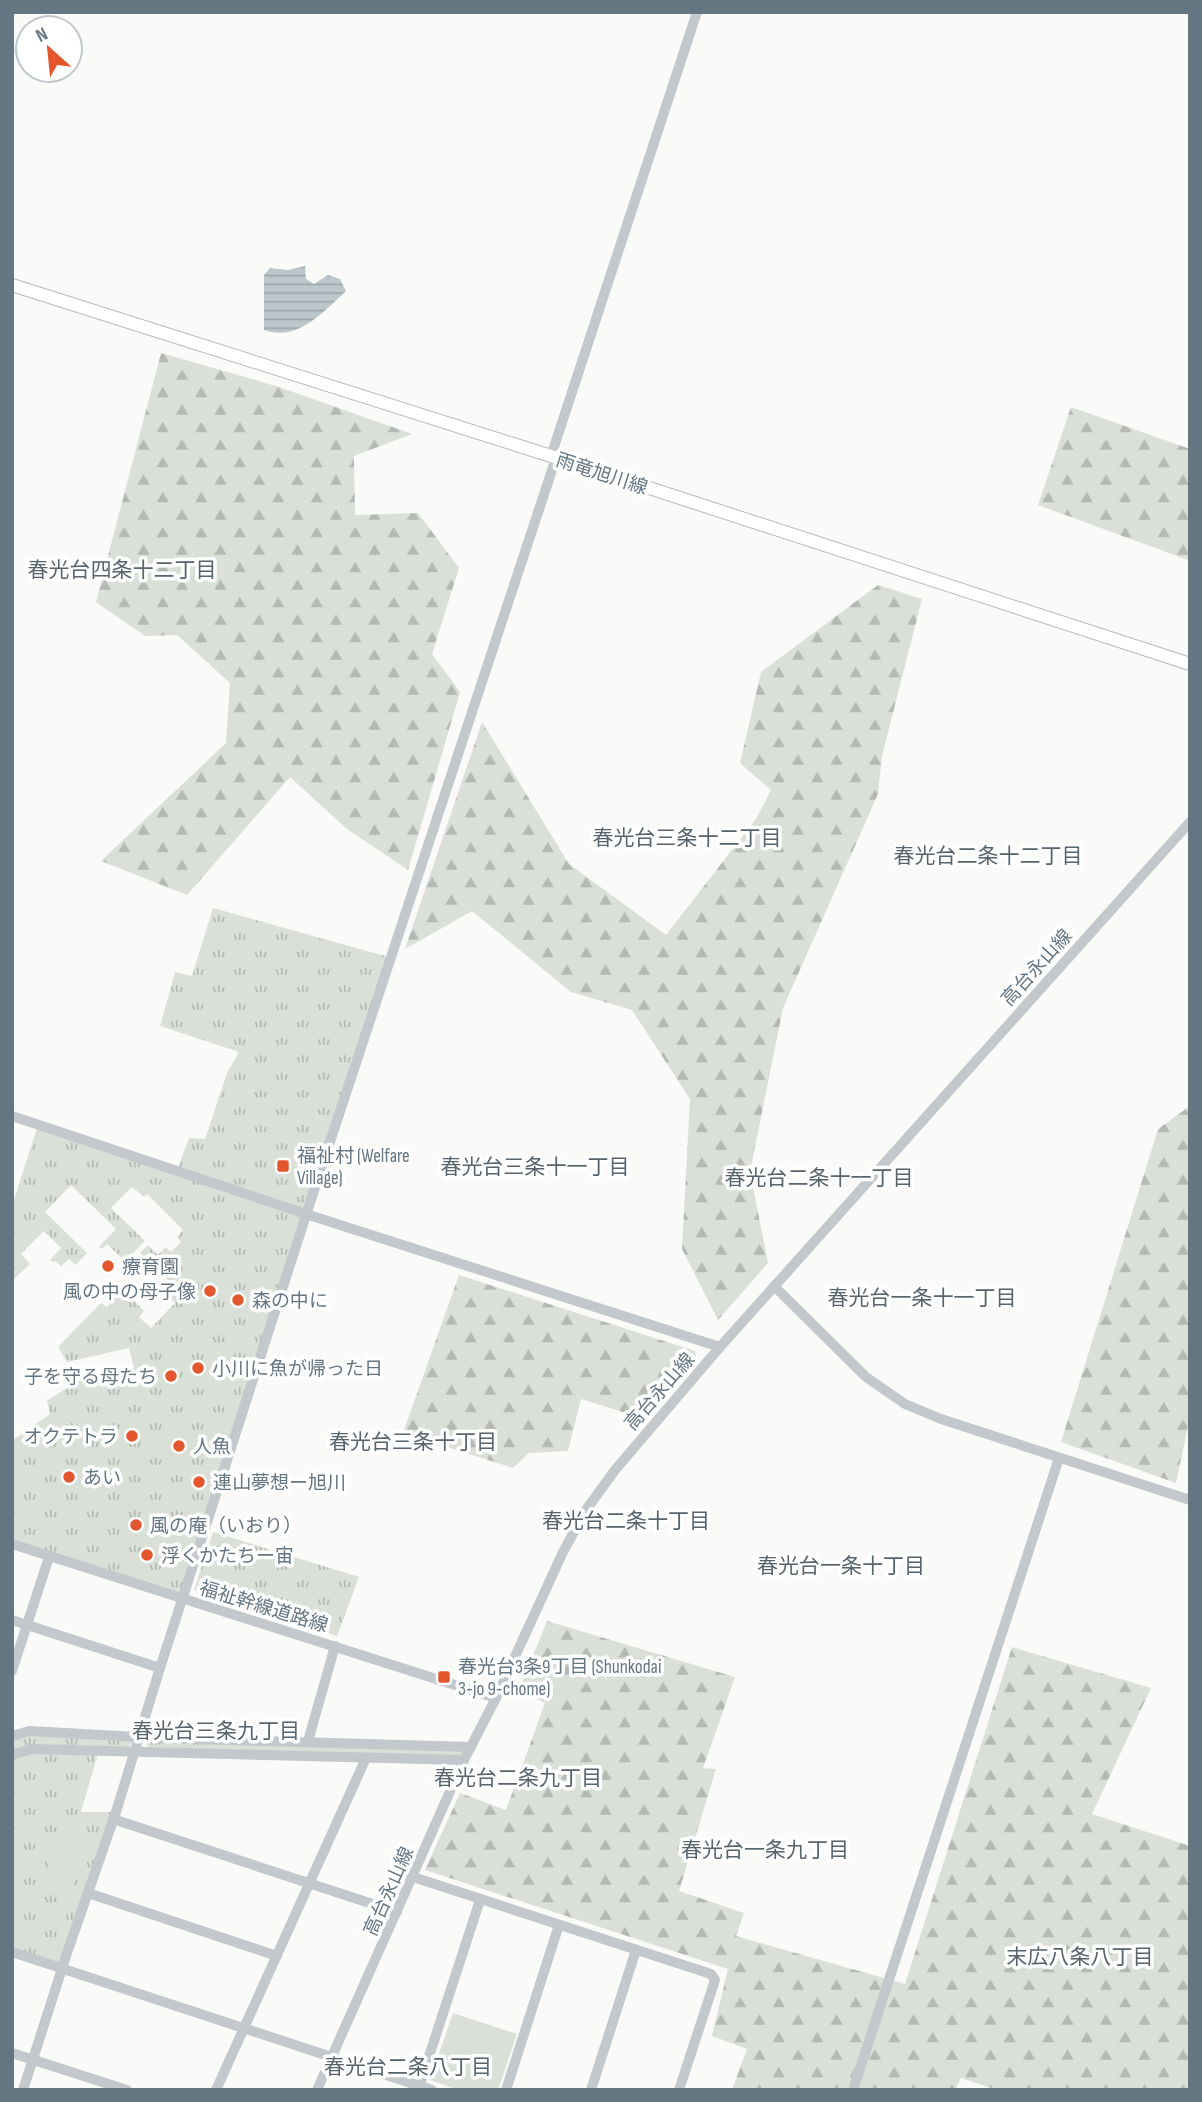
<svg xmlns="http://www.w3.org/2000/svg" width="1202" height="2102" font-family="'Sofia Sans Condensed','Noto Sans JP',sans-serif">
  <defs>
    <pattern id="grass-tufts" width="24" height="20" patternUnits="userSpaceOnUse" patternTransform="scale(1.75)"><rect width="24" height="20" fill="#dadfd7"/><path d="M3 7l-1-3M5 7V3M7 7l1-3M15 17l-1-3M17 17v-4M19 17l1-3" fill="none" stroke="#b4b9b4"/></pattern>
    <pattern id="forest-firs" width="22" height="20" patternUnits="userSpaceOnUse" patternTransform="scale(1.75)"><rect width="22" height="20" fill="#dadfd7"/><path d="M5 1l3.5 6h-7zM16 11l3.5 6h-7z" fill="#b4b9b4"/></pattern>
    <pattern id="water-rules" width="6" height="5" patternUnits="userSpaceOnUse" patternTransform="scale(1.75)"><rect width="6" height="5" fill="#bbc7cb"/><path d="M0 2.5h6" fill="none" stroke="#9ca6aa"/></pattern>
  </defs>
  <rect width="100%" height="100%" fill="#fafaf8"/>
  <!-- grass -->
  <g fill="url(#grass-tufts)">
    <polygon points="213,908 392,958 183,1600 12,1544 12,1441 50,1414 47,1401 76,1382 134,1368 129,1348 67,1362 58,1347 101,1303 107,1307 111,1303 108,1300 120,1287 144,1311 139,1317 151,1328 175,1303 164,1292 171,1283 140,1253 148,1245 158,1255 166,1247 171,1252 181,1242 177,1237 183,1230 147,1194 144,1197 132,1187 111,1208 145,1241 125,1261 107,1244 102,1249 99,1247 116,1229 71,1185 45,1212 87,1253 76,1265 69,1259 61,1266 55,1261 53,1262 50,1260 61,1248 44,1231 21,1254 30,1264 13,1280 12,1206 38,1125 177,1170 189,1138 205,1139 227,1073 239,1052 160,1026 175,972 192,976"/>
    <polygon points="213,1532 359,1577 337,1636 194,1590"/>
    <polygon points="30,1734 133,1739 131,1744 128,1747 12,1750 12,1740"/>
    <polygon points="146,1740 463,1748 462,1755 459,1757 150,1747 146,1745"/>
    <polygon points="99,1750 81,1812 116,1812 62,1969 12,1952 12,1755"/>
  </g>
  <!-- forest -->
  <g fill="url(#forest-firs)">
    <polygon points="161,353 279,387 412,434 354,456 355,515 418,513 459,568 432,654 460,692 408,870 347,829 290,777 187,895 101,861 226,743 230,683 177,635 145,636 96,602"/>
    <polygon points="1071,407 1190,449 1190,556 1188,560 1038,505"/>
    <polygon points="878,585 922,599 882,756 878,794 783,1008 750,1172 768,1263 718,1320 682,1249 690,1099 632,1010 571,992 472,911 405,949 482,722 569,864 666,935 756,819 771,790 740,763 761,672"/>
    <polygon points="1190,1106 1190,1416 1176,1483 1061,1442 1158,1129"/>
    <polygon points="459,1275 695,1351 696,1357 642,1418 581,1399 568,1451 529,1453 513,1468 441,1445 404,1430"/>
    <polygon points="547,1621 735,1677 703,1768 716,1769 679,1891 744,1913 736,1936 905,1984 1012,1647 1151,1688 1092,1814 1190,1846 1190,2090 997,2090 961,2078 955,2090 732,2090 747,2049 712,2036 728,1969 425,1870 460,1793 506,1810 545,1703 519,1690"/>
  </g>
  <!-- green -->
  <g fill="#dadfd7">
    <polygon points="60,1828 91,1837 71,1890 44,1881"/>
    <polygon points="453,2013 517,2034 498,2090 459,2090 430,2080"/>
  </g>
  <!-- water -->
  <path fill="url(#water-rules)" d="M305,266L306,279L314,284L328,275L340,279L346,291C323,312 298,342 264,330V275L270,268L288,270Z"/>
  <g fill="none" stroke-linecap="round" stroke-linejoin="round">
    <!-- major casing -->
    <g stroke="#b5babe" stroke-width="14">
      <polyline id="major" points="12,285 551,456 1190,664"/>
    </g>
    <!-- minor -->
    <g stroke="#c3c8cc" stroke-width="10">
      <polyline points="551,456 697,12"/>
      <polyline points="12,1116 306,1214 720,1347"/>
      <polyline points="774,1286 866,1377 905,1404 941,1419 1190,1500"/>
      <polyline points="12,1544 496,1698"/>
      <polyline points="12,1620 160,1668"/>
      <polyline points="12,1671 49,1557"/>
      <polyline points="12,1736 29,1731 157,1738 471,1747"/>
      <polyline points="308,1741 335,1646"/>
      <polyline points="12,1755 31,1749 464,1760"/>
      <polyline points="113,1819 397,1912"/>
      <polyline points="413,1877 711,1974 715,1980 679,2090"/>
      <polyline points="88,1893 277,1956"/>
      <polyline points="12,1952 432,2090"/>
      <polyline points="12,2053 127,2090"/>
      <polyline points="23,2090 68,1950 116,1812 160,1668 319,1175 556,458"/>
      <polyline points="216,2090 366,1758"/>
      <polyline points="317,2090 464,1760 496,1698 563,1552 586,1510 615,1470 720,1347 1190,822"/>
      <polyline points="418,2090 480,1900"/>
      <polyline points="506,2090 559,1925"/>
      <polyline points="591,2090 636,1950"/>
      <polyline points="853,2090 1059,1458"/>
    </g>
    <!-- major -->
    <use href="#major" stroke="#fff" stroke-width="12"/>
  </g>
  <!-- markers -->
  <g fill="#e4572e" stroke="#fff" stroke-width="2.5">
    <rect x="276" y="1159" width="14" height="14" rx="3.5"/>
    <circle cx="108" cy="1266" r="7"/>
    <circle cx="210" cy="1291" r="7"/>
    <circle cx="238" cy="1300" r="7"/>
    <circle cx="198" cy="1368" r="7"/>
    <circle cx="171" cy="1376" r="7"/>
    <circle cx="132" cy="1436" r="7"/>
    <circle cx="179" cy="1446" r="7"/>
    <circle cx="69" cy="1477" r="7"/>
    <circle cx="199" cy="1482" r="7"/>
    <circle cx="136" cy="1525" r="7"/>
    <circle cx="147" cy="1555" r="7"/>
    <rect x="437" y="1670" width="14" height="14" rx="3.5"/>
  </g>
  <g text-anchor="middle" stroke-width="7" stroke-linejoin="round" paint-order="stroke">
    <!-- street labels -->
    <g font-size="19" fill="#657683" stroke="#fff">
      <text transform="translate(602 473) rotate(18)" y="7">雨竜旭川線</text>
      <text transform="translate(1036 967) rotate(-48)" y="7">高台永山線</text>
      <text transform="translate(659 1391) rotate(-49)" y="7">高台永山線</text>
      <text transform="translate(264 1606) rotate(17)" y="7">福祉幹線道路線</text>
      <text transform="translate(388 1891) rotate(-66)" y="7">高台永山線</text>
    </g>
    <!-- poi labels -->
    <g font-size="19" fill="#657683" stroke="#fff" text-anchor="start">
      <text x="297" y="1162">福祉村 (Welfare<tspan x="297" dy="22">Village)</tspan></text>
      <text x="122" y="1273">療育園</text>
      <text x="196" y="1298" text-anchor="end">風の中の母子像</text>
      <text x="252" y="1307">森の中に</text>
      <text x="212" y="1375">小川に魚が帰った日</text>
      <text x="157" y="1383" text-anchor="end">子を守る母たち</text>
      <text x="118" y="1443" text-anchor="end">オクテトラ</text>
      <text x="193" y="1453">人魚</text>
      <text x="83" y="1484">あい</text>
      <text x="213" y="1489">連山夢想ー旭川</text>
      <text x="150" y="1532">風の庵（いおり）</text>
      <text x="161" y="1562">浮くかたちー宙</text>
      <text x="458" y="1673">春光台3条9丁目 (Shunkodai<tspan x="458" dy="22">3-jo 9-chome)</tspan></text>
    </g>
    <!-- neighbourhood labels -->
    <g font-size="21" fill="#57646e" stroke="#fff">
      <text x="122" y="577">春光台四条十二丁目</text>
      <text x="687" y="845">春光台三条十二丁目</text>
      <text x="988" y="863">春光台二条十二丁目</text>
      <text x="535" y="1174">春光台三条十一丁目</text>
      <text x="819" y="1185">春光台二条十一丁目</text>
      <text x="922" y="1305">春光台一条十一丁目</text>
      <text x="413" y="1449">春光台三条十丁目</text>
      <text x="626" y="1528">春光台二条十丁目</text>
      <text x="841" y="1573">春光台一条十丁目</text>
      <text x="216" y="1738">春光台三条九丁目</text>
      <text x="518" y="1785">春光台二条九丁目</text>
      <text x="765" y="1857">春光台一条九丁目</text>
      <text x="1080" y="1964">末広八条八丁目</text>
      <text x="408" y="2074">春光台二条八丁目</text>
    </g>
  </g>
  <!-- border -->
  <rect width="1202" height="2102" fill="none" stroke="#657683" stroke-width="28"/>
  <!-- north arrow -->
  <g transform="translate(49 49) rotate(333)"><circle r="33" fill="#ffffff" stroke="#c1c8cd" stroke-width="2"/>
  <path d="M0-5L12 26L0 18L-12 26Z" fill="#e4572e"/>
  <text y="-10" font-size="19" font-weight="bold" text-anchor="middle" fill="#657683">N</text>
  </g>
</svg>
